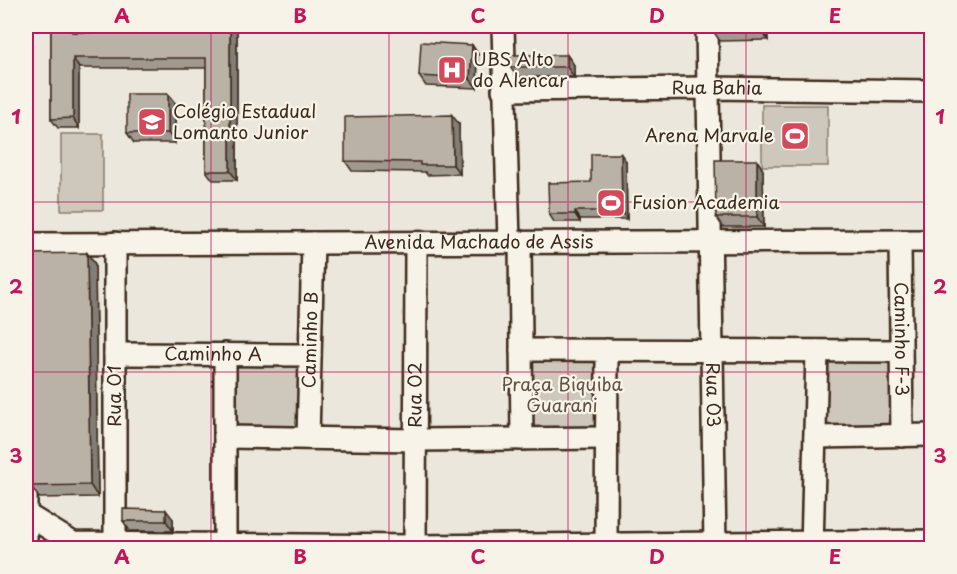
<svg xmlns="http://www.w3.org/2000/svg" width="957" height="574" font-family="'Playpen Sans',sans-serif">
  <rect width="100%" height="100%" fill="#ece7dc"/>
  <filter id="ink" filterUnits="userSpaceOnUse"><feTurbulence type="fractalNoise" baseFrequency=".0167" numOctaves="2"/><feDisplacementMap in="SourceGraphic" scale="12" xChannelSelector="R" yChannelSelector="G"/><feConvolveMatrix kernelMatrix="1 2 1 2 8 2 1 2 1" color-interpolation-filters="sRGB"/></filter>
  <g filter="url(#ink)">
    <!-- green -->
    <g fill="#cec8bc" stroke="#84796d" stroke-width="1.5">
      <rect x="762" y="105" width="66" height="61"/>
      <rect x="61" y="134" width="42" height="76"/>
      <polygon points="601,356 601,433 524,433 523,357"/>
      <polygon points="821,356 900,357 899,433 820,431"/>
      <polygon points="230,359 302,360 302,437 229,436"/>
    </g>
    <g fill="none" stroke-linecap="round" stroke-linejoin="round">
      <!-- minor casing -->
      <g stroke="#3b2a1e" stroke-width="26">
        <g id="minor">
          <polyline points="503,26 509,242"/>
          <path id="s1" d="M707,26L715,548"/>
          <path id="s2" d="M503,90L707,88L932,91"/>
          <path id="s3" d="M900,241L902,436"/>
          <polyline points="520,242 522,439"/>
          <polyline points="115,243 115,548"/>
          <path id="s4" d="M26,244L932,241"/>
          <polyline points="521,350 901,351"/>
          <path id="s5" d="M115,354L310,355"/>
          <polyline points="225,437 416,440 606,438"/>
          <polyline points="815,437 932,435"/>
          <path id="s6" d="M308,438L313,243"/>
          <polyline points="26,494 26,548"/>
          <polyline points="26,514 73,543 415,546 932,541"/>
          <polyline points="606,544 607,350"/>
          <polyline points="225,548 225,354"/>
          <path id="s7" d="M415,548L416,243"/>
          <polyline points="812,548 817,351"/>
        </g>
      </g>
      <!-- minor -->
      <use href="#minor" stroke="#f7f3e8" stroke-width="21"/>
    </g>
    <!-- wall -->
    <g fill="#a09990" stroke="#3b2a1e" stroke-width="1.5">
      <polygon points="51,26 79,26 79,32 115,33 115,26 237,26 237,180 213,180 206,171 206,68 79,68 79,128 58,128 51,119"/>
      <polygon points="639,26 695,26 694,28 642,30"/>
      <polygon points="713,26 767,26 768,40 720,41 713,31"/>
      <polygon points="472,45 478,54 477,88 426,86 419,76"/>
      <polygon points="567,55 574,65 574,77 517,77 510,67"/>
      <polygon points="175,103 175,143 134,143 127,133"/>
      <polygon points="459,124 460,174 427,175 425,172 352,171 345,161"/>
      <polygon points="757,160 763,170 764,227 723,227 716,217"/>
      <polygon points="626,161 627,219 580,219 580,222 554,222 549,214 591,182"/>
      <polygon points="87,253 95,264 98,497 39,498 31,486"/>
      <polygon points="173,519 173,531 130,531 123,521"/>
    </g>
    <!-- shaded-wall -->
    <g fill="#827d75" stroke="#3b2a1e" stroke-width="1.5">
      <polygon points="72,26 79,26 79,42 72,32"/>
      <polygon points="230,26 237,26 237,180 230,171"/>
      <polygon points="761,26 767,26 768,40 761,30"/>
      <polygon points="472,45 478,54 477,88 470,79"/>
      <polygon points="567,55 574,65 574,77 567,67"/>
      <polygon points="73,58 79,68 79,128 73,118"/>
      <polygon points="168,94 175,103 175,143 168,133"/>
      <polygon points="452,115 459,124 460,174 453,165"/>
      <polygon points="621,154 626,161 627,219 622,211"/>
      <polygon points="757,160 763,170 764,227 757,217"/>
      <polygon points="575,211 580,219 580,222 575,214"/>
      <polygon points="87,253 95,264 98,497 90,485"/>
      <polygon points="166,510 173,519 173,531 166,521"/>
    </g>
    <!-- building -->
    <g fill="#bab2a7" stroke="#3b2a1e" stroke-width="1.5">
      <polygon points="51,26 72,26 72,32 115,33 115,26 230,26 230,171 206,171 206,58 73,58 73,118 51,119"/>
      <polygon points="713,26 761,26 761,30 713,31"/>
      <polygon points="421,42 472,45 470,79 419,76"/>
      <rect x="510" y="55" width="57" height="12"/>
      <rect x="127" y="94" width="41" height="39"/>
      <polygon points="452,115 453,165 420,165 420,162 345,161 345,117"/>
      <polygon points="591,154 621,154 622,211 575,211 575,214 549,214 548,183 591,182"/>
      <polygon points="715,160 757,160 757,217 716,217"/>
      <polygon points="87,253 90,485 31,486 27,474 26,437 26,254"/>
      <polygon points="123,509 166,510 166,521 123,521"/>
    </g>
  </g>
  <!-- grid -->
  <path fill="none" stroke="#c2185b" stroke-width="1.5" stroke-opacity="0.55" d="M211,26V548M389,26V548M568,26V548M746,26V548M26,202H932M26,372H932"/>
  <!-- icons -->
  <defs>
    <g id="hospital-square" transform="scale(1.5)"><rect x="-9" y="-9" width="18" height="18" rx="4" fill="#d1495b" stroke="#f7f3e8"/><path d="M-5-5h3v3.5h4V-5h3V5h-3V1.5h-4V5h-3Z" fill="#fff"/></g>
    <g id="school-square" transform="scale(1.5)"><rect x="-9" y="-9" width="18" height="18" rx="4" fill="#d1495b" stroke="#f7f3e8"/><path d="M0-5L7-2L0 1L-7-2ZM-4 1L0 2.5L4 1V4Q0 6-4 4Z" fill="#fff"/></g>
    <g id="stadium-square" transform="scale(1.5)"><rect x="-9" y="-9" width="18" height="18" rx="4" fill="#d1495b" stroke="#f7f3e8"/><path d="M0-5a6.5 5 0 1 0 0 10a6.5 5 0 1 0 0-10ZM-3.5-1.8h7v3.6h-7Z" fill="#fff"/></g>
  </defs>
  <g fill-rule="evenodd">
    <use href="#hospital-square" x="452" y="70"/>
    <use href="#school-square" x="152" y="122"/>
    <use href="#stadium-square" x="795" y="136"/>
    <use href="#stadium-square" x="611" y="203"/>
  </g>
  <g text-anchor="middle" stroke-width="4.5" stroke-linejoin="round" paint-order="stroke">
    <!-- poi labels -->
    <g font-size="18" fill="#3b2a1e" stroke="#f7f3e8" text-anchor="start">
      <text x="473" y="66">UBS Alto<tspan x="473" dy="21">do Alencar</tspan></text>
      <text x="173" y="118">Colégio Estadual<tspan x="173" dy="21">Lomanto Junior</tspan></text>
      <text x="774" y="142" text-anchor="end">Arena Marvale</text>
      <text x="632" y="209">Fusion Academia</text>
    </g>
    <!-- street labels -->
    <g font-size="18" fill="#3b2a1e" stroke="#f7f3e8">
      <text dy="6" stroke="none"><textPath href="#s2" startOffset="214">Rua Bahia</textPath></text>
      <text dy="6" stroke="none"><textPath href="#s4" startOffset="453">Avenida Machado de Assis</textPath></text>
      <text dy="6" stroke="none"><textPath href="#s3" startOffset="98">Caminho F-3</textPath></text>
      <text dy="6" stroke="none"><textPath href="#s6" startOffset="98">Caminho B</textPath></text>
      <text dy="6" stroke="none"><textPath href="#s5" startOffset="98">Caminho A</textPath></text>
      <text dy="6" stroke="none"><textPath href="#s1" startOffset="369">Rua 03</textPath></text>
      <text transform="translate(115 396) rotate(-90)" y="6">Rua 01</text>
      <text dy="6" stroke="none"><textPath href="#s7" startOffset="153">Rua 02</textPath></text>
    </g>
    <!-- park labels -->
    <g font-size="18" fill="#605246" stroke="#f7f3e8">
      <text x="562" y="391">Praça Biquiba<tspan x="562" dy="21">Guarani</tspan></text>
    </g>
  </g>
  <!-- margin -->
  <rect width="957" height="574" fill="none" stroke="#f7f3e8" stroke-width="66"/>
  <rect x="33" y="33" width="891" height="508" fill="none" stroke="#c2185b" stroke-width="2"/>
  <g font-size="20" text-anchor="middle" font-weight="bold" fill="#c2185b">
    <text x="122" y="23">A</text>
    <text x="300" y="23">B</text>
    <text x="478" y="23">C</text>
    <text x="657" y="23">D</text>
    <text x="835" y="23">E</text>
    <text x="16" y="124">1</text>
    <text x="940" y="124">1</text>
    <text x="16" y="294">2</text>
    <text x="940" y="294">2</text>
    <text x="16" y="463">3</text>
    <text x="940" y="463">3</text>
    <text x="122" y="564">A</text>
    <text x="300" y="564">B</text>
    <text x="478" y="564">C</text>
    <text x="657" y="564">D</text>
    <text x="835" y="564">E</text>
  </g>
</svg>
